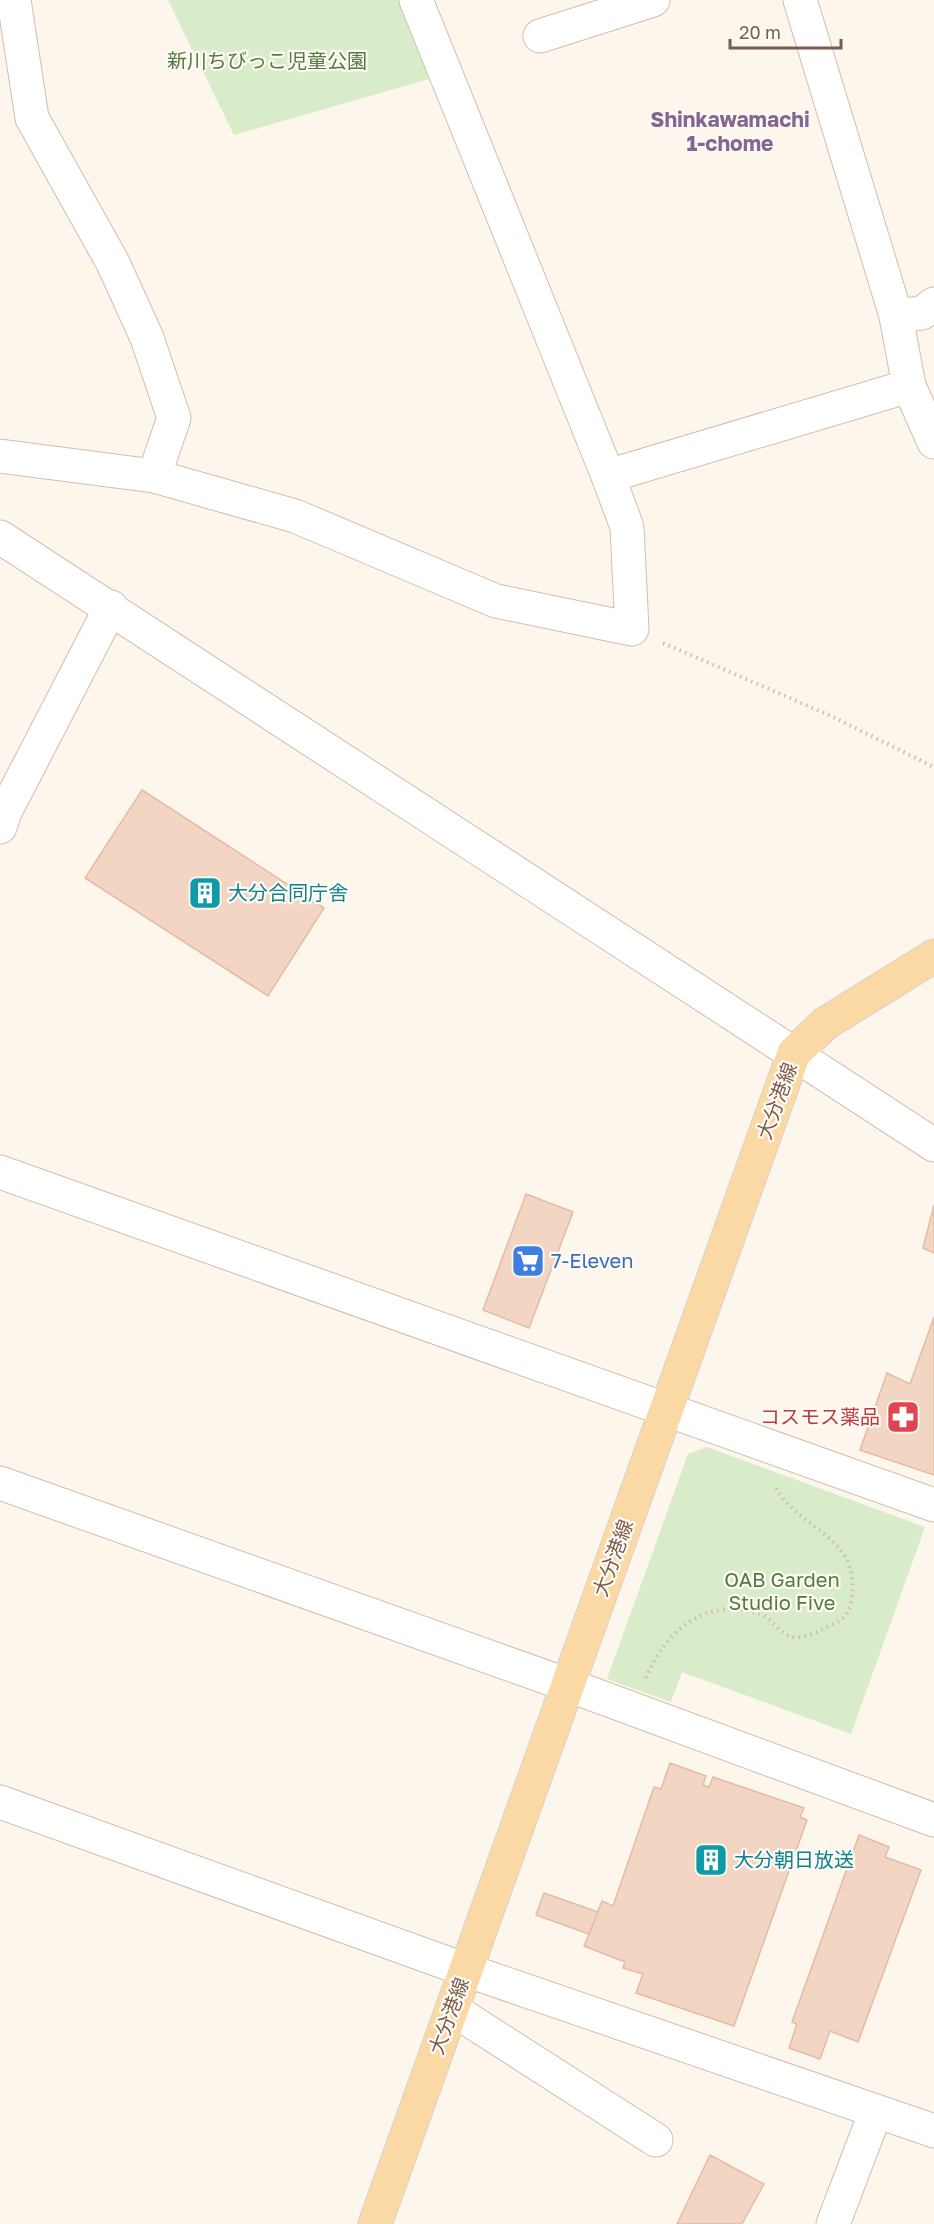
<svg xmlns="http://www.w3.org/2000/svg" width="934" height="2224" font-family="'Golos Text','Noto Sans JP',sans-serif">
  <rect width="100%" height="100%" fill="#fdf6ec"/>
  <!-- green -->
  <g fill="#d8ecc9">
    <polygon points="168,0 405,0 436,77 234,135"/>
    <polygon points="707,1447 925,1527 851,1734 682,1672 671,1702 607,1679 688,1454"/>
  </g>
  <!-- building -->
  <g fill="#f3d5c3" stroke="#e6bba3" stroke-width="1.5">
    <polygon points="142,790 324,908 268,996 85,878"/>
    <polygon points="526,1194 573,1212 529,1328 483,1310"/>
    <polygon points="934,1205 934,1253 923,1248"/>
    <polygon points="934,1317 934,1475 860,1450 887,1373 910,1384"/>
    <polygon points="670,1763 706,1776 703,1785 709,1787 713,1777 804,1808 800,1817 807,1820 734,2026 636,1993 643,1974 623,1968 625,1962 584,1946 602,1901 613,1906 654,1787 661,1789"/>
    <polygon points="859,1835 889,1847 885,1857 921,1870 858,2042 830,2031 820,2059 789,2048 797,2024 792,2022"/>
    <polygon points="544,1893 598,1912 589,1934 536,1915"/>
    <polygon points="710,2155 764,2184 742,2224 677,2224"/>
  </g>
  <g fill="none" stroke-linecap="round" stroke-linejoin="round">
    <!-- minor casing -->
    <g stroke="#d1beb0" stroke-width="35">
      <g id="minor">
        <polyline points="14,0 32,118 113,263 147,338 174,418 154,476"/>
        <polyline points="800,0 896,316"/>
        <polyline points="540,36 653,0"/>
        <polyline points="934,304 922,313 896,316 909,386 934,442"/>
        <polyline points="0,456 154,476 295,516 496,601 632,629 627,527 608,476 416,0"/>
        <polyline points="608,476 909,386"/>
        <polyline points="0,537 934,1145"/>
        <polyline points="0,827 5,812 111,607"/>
        <polyline points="0,1172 934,1505"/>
        <polyline points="0,1483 568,1685 934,1820"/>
        <polyline points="0,1802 466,1970 934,2131"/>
        <polyline points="452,2009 656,2140"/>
        <polyline points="833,2224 876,2111"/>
      </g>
    </g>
    <!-- major casing -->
    <g stroke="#dad1cd" stroke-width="35">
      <polyline id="major" points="375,2224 794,1053 826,1023 934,956"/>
    </g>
    <!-- path -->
    <g stroke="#d9b8a5" stroke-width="4" stroke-dasharray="1.5 4.5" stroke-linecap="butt">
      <polyline points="663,643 829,715 934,767"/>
      <path d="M646,1678C666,1630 706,1596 760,1614C773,1618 778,1634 793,1637C803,1638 814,1634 823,1629C830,1625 842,1621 846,1615C855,1601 854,1576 848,1562C836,1533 788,1516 776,1487"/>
    </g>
    <!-- minor -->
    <use href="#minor" stroke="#fff" stroke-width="33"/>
    <!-- major -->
    <use href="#major" stroke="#fbd9a5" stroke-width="33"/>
  </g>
  <!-- icons -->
  <defs>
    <g id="building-square" transform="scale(1.725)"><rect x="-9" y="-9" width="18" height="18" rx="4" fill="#0f9aa8" stroke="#fffaf3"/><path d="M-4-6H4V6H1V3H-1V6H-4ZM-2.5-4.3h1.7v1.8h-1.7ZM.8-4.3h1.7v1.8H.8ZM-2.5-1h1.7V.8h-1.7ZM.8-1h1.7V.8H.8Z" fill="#fff"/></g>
    <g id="supermarket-square" transform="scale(1.725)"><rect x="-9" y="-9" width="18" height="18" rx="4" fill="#3f7fe0" stroke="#fffaf3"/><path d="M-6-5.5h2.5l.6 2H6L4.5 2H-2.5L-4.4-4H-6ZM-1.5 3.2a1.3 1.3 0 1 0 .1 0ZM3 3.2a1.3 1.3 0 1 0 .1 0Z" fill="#fff"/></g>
    <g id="pharmacy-square" transform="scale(1.725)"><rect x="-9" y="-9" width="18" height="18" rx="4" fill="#e0444e" stroke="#fffaf3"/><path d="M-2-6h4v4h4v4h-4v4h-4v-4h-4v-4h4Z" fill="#fff"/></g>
  </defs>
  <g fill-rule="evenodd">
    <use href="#building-square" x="205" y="893"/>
    <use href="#supermarket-square" x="528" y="1261"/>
    <use href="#pharmacy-square" x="903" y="1417"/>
    <use href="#building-square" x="711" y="1860"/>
  </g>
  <g text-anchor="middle" stroke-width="4.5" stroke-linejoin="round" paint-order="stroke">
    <!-- park labels -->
    <g font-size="20" fill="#537a41" stroke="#fffaf3">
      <text x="267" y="68">新川ちびっこ児童公園</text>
      <text x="782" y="1587">OAB Garden<tspan x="782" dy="23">Studio Five</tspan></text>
    </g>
    <!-- culture labels -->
    <g font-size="20" fill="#0d838f" stroke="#fffaf3" text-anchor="start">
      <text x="228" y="900">大分合同庁舎</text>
      <text x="734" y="1867">大分朝日放送</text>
    </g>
    <!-- street labels -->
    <g font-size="20" fill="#7a5c4d" stroke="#fffaf3">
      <text transform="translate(777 1101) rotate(-70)" y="7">大分港線</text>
      <text transform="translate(613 1558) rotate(-70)" y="7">大分港線</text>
      <text transform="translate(449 2016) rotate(-70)" y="7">大分港線</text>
    </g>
    <!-- shop labels -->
    <g font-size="20" fill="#366cbe" stroke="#fffaf3" text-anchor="start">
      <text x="551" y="1268">7-Eleven</text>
    </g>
    <!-- health labels -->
    <g font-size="20" fill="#be3a42" stroke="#fffaf3" text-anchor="end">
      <text x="880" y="1424">コスモス薬品</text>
    </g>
    <!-- neighbourhood labels -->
    <g font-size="21" font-weight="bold" fill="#846695" stroke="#fffaf3">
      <text x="730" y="127">Shinkawamachi<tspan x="730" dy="24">1-chome</tspan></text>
    </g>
  </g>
  <!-- scale -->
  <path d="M730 39v9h111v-9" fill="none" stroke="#7a5c4d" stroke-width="3"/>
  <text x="739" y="39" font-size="18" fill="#7a5c4d" stroke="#fffaf3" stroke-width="4.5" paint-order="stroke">20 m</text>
</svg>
